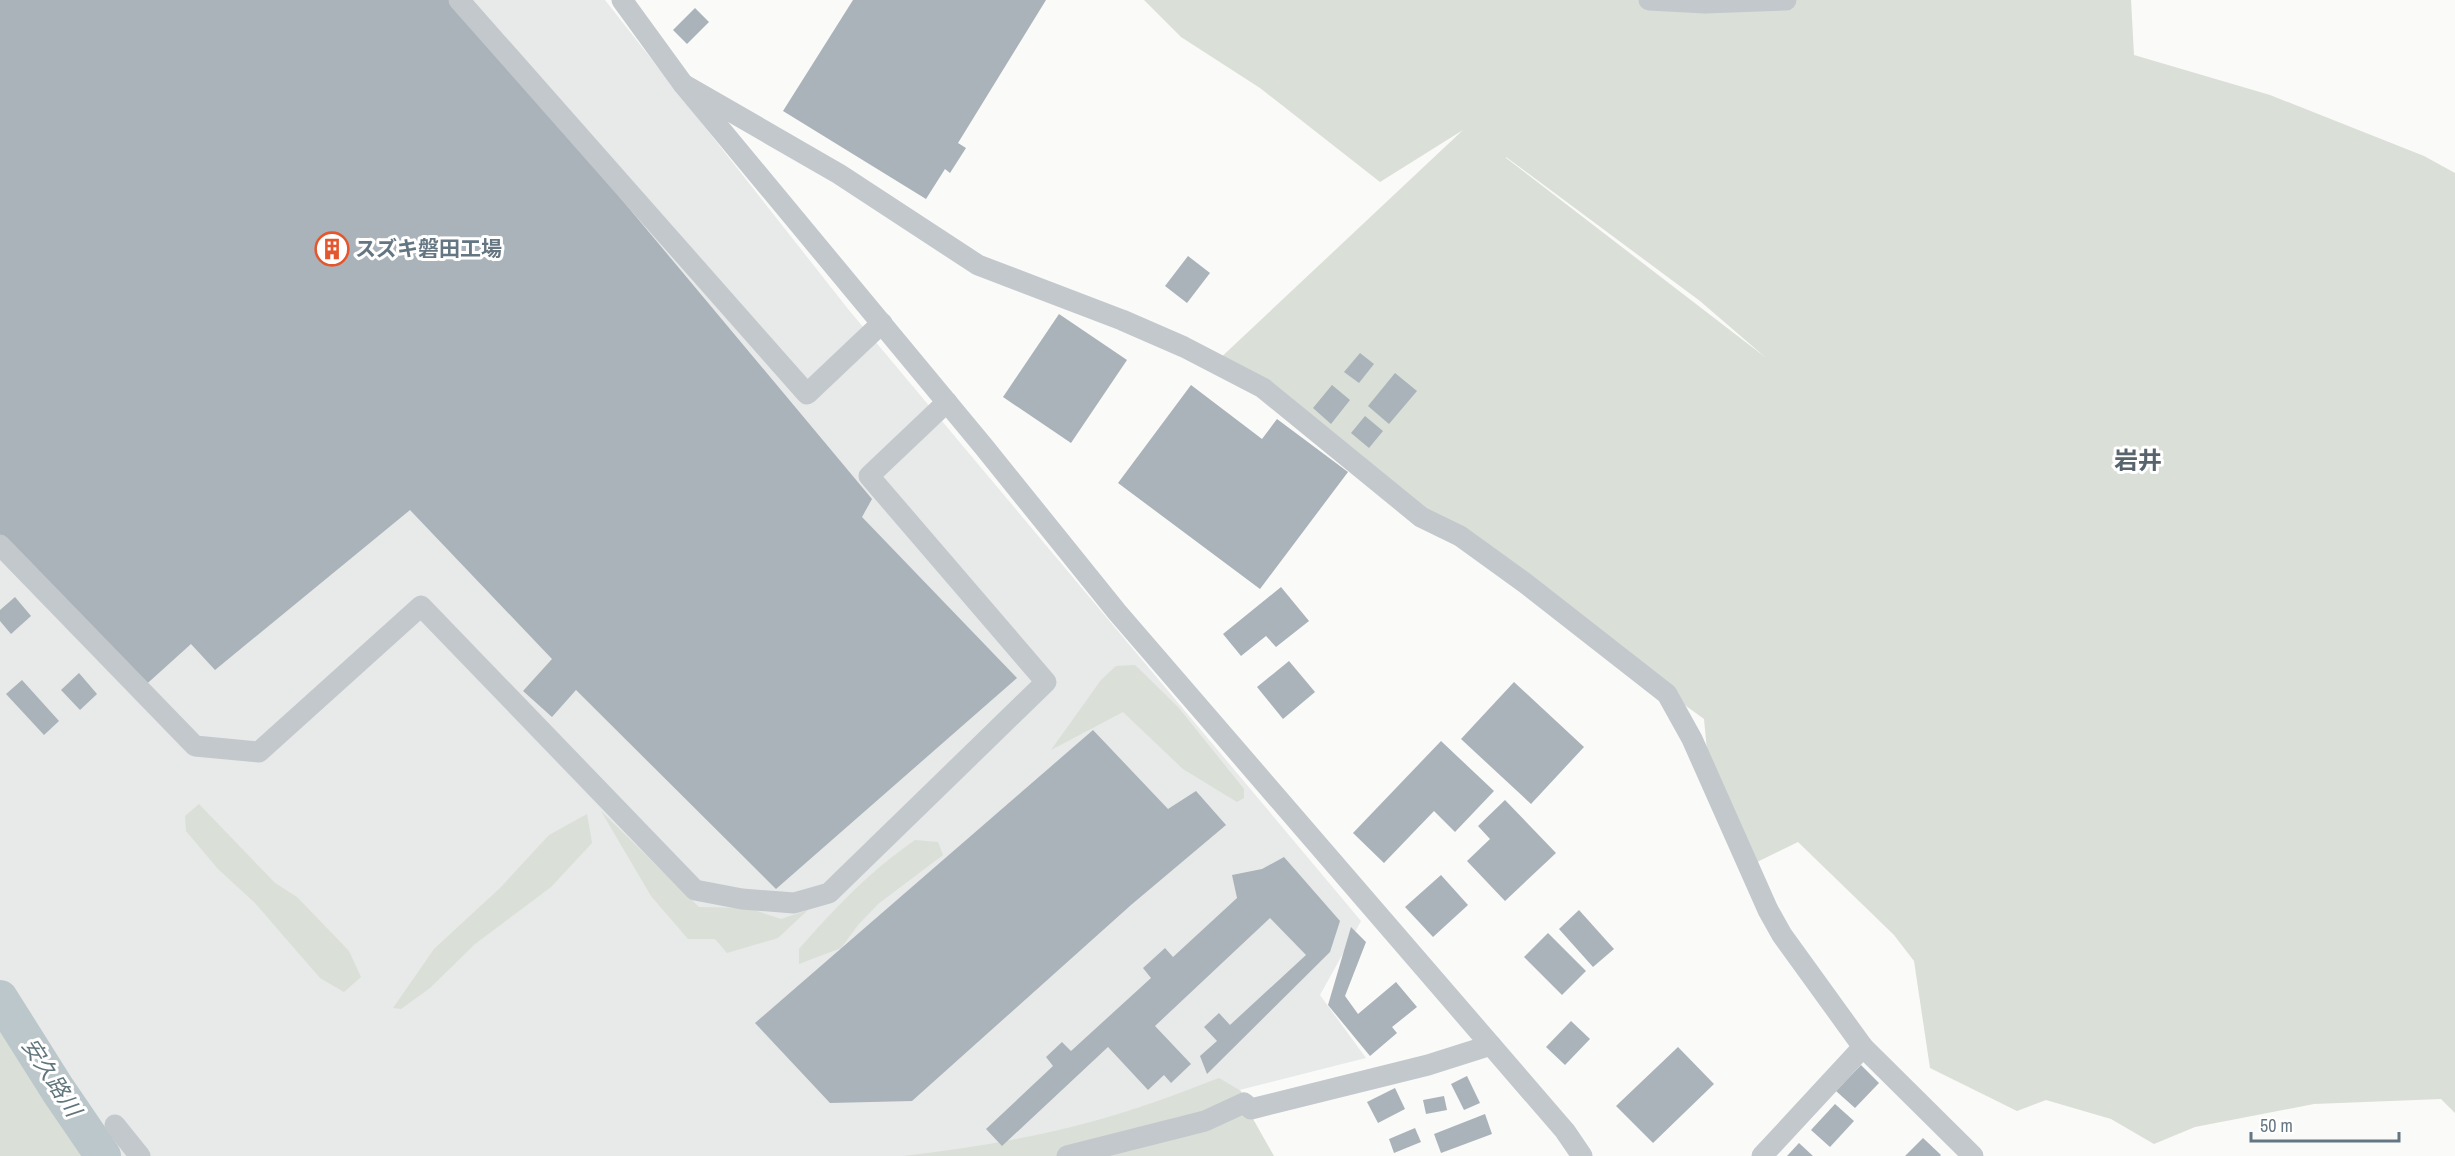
<svg xmlns="http://www.w3.org/2000/svg" width="2455" height="1156" font-family="'Archivo Narrow','Noto Sans JP',sans-serif">
  <rect width="100%" height="100%" fill="#fafaf8"/>
  <!-- built -->
  <polygon fill="#e8e9e9" points="0,0 605,0 848,309 1361,921 1320,995 1366,1058 1220,1095 1262,1156 92,1156 0,995"/>
  <!-- green -->
  <g fill="#dadfd7" fill-rule="evenodd">
    <path d="M1144,0H2131L2134,55L2270,95L2424,156L2455,173V1113L2441,1099L2314,1104L2195,1127L2154,1144L2111,1119L2046,1100L2017,1111L1930,1068L1914,961L1894,935L1798,842L1757,862L1708,761L1704,719L1215,363L1463,130L1380,182L1260,88L1181,37ZM1506,157L1700,301L1765,357L1506,158Z"/>
    <polygon points="1135,665 1178,707 1244,789 1244,798 1237,802 1183,769 1123,712 1051,750 1101,680 1116,666"/>
    <polygon points="199,804 275,883 297,897 349,951 361,977 344,992 320,978 255,903 218,869 186,831 185,816"/>
    <polygon points="601,811 699,907 748,908 781,919 808,910 778,938 727,953 715,939 688,939 651,896"/>
    <polygon points="587,814 592,843 551,887 475,944 430,988 401,1009 393,1008 434,949 500,888 549,835"/>
    <path d="M915,840L938,842L943,855L878,904L858,925L841,948L799,964V949C835,908 870,871 915,840Z"/>
    <polygon points="0,1013 101,1156 0,1156"/>
    <path d="M1219,1078L1241,1091L1244,1103L1274,1156H903C982,1147 1062,1133 1137,1108C1165,1099 1192,1088 1219,1078Z"/>
  </g>
  <g fill="none" stroke-linecap="round" stroke-linejoin="round">
    <!-- river -->
    <polyline stroke="#bbc7cb" stroke-width="36" points="0,998 58,1090 103,1156"/>
  </g>
  <!-- building -->
  <g fill="#aab3b9">
    <polygon points="0,0 455,0 872,499 862,517 1017,678 776,889 576,690 552,717 523,691 552,659 410,510 215,670 191,644 140,690 0,538"/>
    <polygon points="853,0 1046,0 958,143 966,148 950,173 945,169 926,199 783,111"/>
    <polygon points="695,8 709,22 687,44 673,30"/>
    <polygon points="1188,256 1210,273 1187,303 1165,286"/>
    <polygon points="1059,314 1127,360 1071,443 1003,397"/>
    <polygon points="1360,353 1374,364 1359,383 1344,372"/>
    <polygon points="1395,373 1417,391 1389,424 1368,406"/>
    <polygon points="1191,385 1262,439 1277,419 1348,472 1260,589 1118,483"/>
    <polygon points="1332,385 1350,400 1331,424 1313,408"/>
    <polygon points="1365,416 1383,431 1369,448 1351,433"/>
    <polygon points="1281,587 1309,621 1276,647 1266,636 1241,656 1223,634"/>
    <polygon points="15,597 31,616 11,634 0,621 0,610"/>
    <polygon points="1289,661 1315,692 1283,719 1257,687"/>
    <polygon points="79,673 97,694 80,710 61,690"/>
    <polygon points="22,680 59,721 44,735 6,694"/>
    <polygon points="1514,682 1584,747 1531,804 1461,739"/>
    <polygon points="1093,730 1168,809 1196,791 1226,825 1131,905 912,1101 830,1103 755,1023"/>
    <polygon points="1441,741 1494,791 1455,832 1434,811 1384,863 1353,833"/>
    <polygon points="1505,800 1556,853 1505,901 1467,861 1490,839 1478,826"/>
    <polygon points="1284,857 1340,921 1330,952 1207,1074 1200,1056 1217,1041 1204,1027 1219,1013 1230,1025 1306,955 1270,918 1155,1026 1191,1064 1171,1083 1164,1075 1148,1090 1108,1047 1002,1146 986,1129 1053,1066 1046,1057 1062,1042 1071,1051 1151,978 1143,968 1165,948 1173,957 1237,898 1232,875 1262,869"/>
    <polygon points="1441,875 1468,905 1433,937 1405,907"/>
    <polygon points="1579,910 1614,949 1593,967 1559,929"/>
    <polygon points="1351,927 1366,942 1345,996 1358,1014 1396,982 1417,1007 1392,1027 1397,1033 1370,1056 1328,1005"/>
    <polygon points="1548,933 1586,971 1562,995 1524,957"/>
    <polygon points="1571,1021 1590,1039 1565,1065 1546,1047"/>
    <polygon points="1678,1047 1714,1084 1653,1143 1616,1106"/>
    <polygon points="1861,1065 1879,1083 1855,1108 1836,1091"/>
    <polygon points="1467,1076 1480,1103 1464,1110 1451,1084"/>
    <polygon points="1395,1088 1405,1109 1378,1123 1367,1102"/>
    <polygon points="1444,1096 1447,1110 1426,1114 1423,1100"/>
    <polygon points="1835,1104 1854,1121 1830,1147 1811,1130"/>
    <polygon points="1485,1114 1492,1134 1441,1153 1434,1134"/>
    <polygon points="1415,1128 1421,1142 1394,1153 1389,1139"/>
    <polygon points="1923,1138 1941,1155 1940,1156 1905,1156"/>
    <polygon points="1799,1143 1813,1156 1787,1156"/>
  </g>
  <g fill="none" stroke-linecap="round" stroke-linejoin="round">
    <!-- minor -->
    <g stroke="#c3c8cc" stroke-width="21">
      <polyline points="459,0 807,394 882,323"/>
      <polyline points="622,0 683,84 984,447 1117,612 1565,1131 1582,1156"/>
      <polyline points="1649,0 1705,3 1786,0"/>
      <polyline points="683,84 839,174 978,265 1122,320 1184,347 1263,388 1421,517 1460,536 1525,583 1667,694 1692,739 1768,910 1782,935 1863,1047 1973,1156"/>
      <polyline points="0,545 195,746 259,752 421,606 695,890 742,899 794,903 829,893 1046,682 869,476 947,402"/>
      <polyline points="115,1125 140,1156"/>
      <polyline points="1067,1156 1205,1121 1244,1103 1251,1109 1428,1065 1491,1045"/>
      <polyline points="1762,1156 1863,1047"/>
    </g>
  </g>
  <!-- icons -->
  <defs>
    <g id="building-ring" transform="scale(1.725)"><circle r="9.5" fill="#fff" stroke="#e4572e" stroke-width="1.5"/><path d="M-4-6H4V6H1V3H-1V6H-4ZM-2.5-4.3h1.7v1.8h-1.7ZM.8-4.3h1.7v1.8H.8ZM-2.5-1h1.7V.8h-1.7ZM.8-1h1.7V.8H.8Z" fill="#e4572e"/></g>
  </defs>
  <g fill-rule="evenodd">
    <use href="#building-ring" x="332" y="249"/>
  </g>
  <g text-anchor="middle" stroke-width="6" stroke-linejoin="round" paint-order="stroke">
    <!-- poi labels -->
    <g font-size="21" font-weight="bold" fill="#657683" stroke="#fff" text-anchor="start">
      <text x="355" y="256">スズキ磐田工場</text>
    </g>
    <!-- water labels -->
    <g font-size="22" font-style="italic" fill="#60757c" stroke="#fff">
      <text transform="translate(52 1077) rotate(57)" y="8">安久路川</text>
    </g>
    <!-- quarter labels -->
    <g font-size="24" font-weight="bold" fill="#57646e" stroke="#fff">
      <text x="2138" y="469">岩井</text>
    </g>
  </g>
  <!-- scale -->
  <path d="M2251 1132v9h148v-9" fill="none" stroke="#657683" stroke-width="3"/>
  <text x="2260" y="1132" font-size="18" fill="#657683" stroke="#ffffff" stroke-width="4.5" paint-order="stroke">50 m</text>
</svg>
